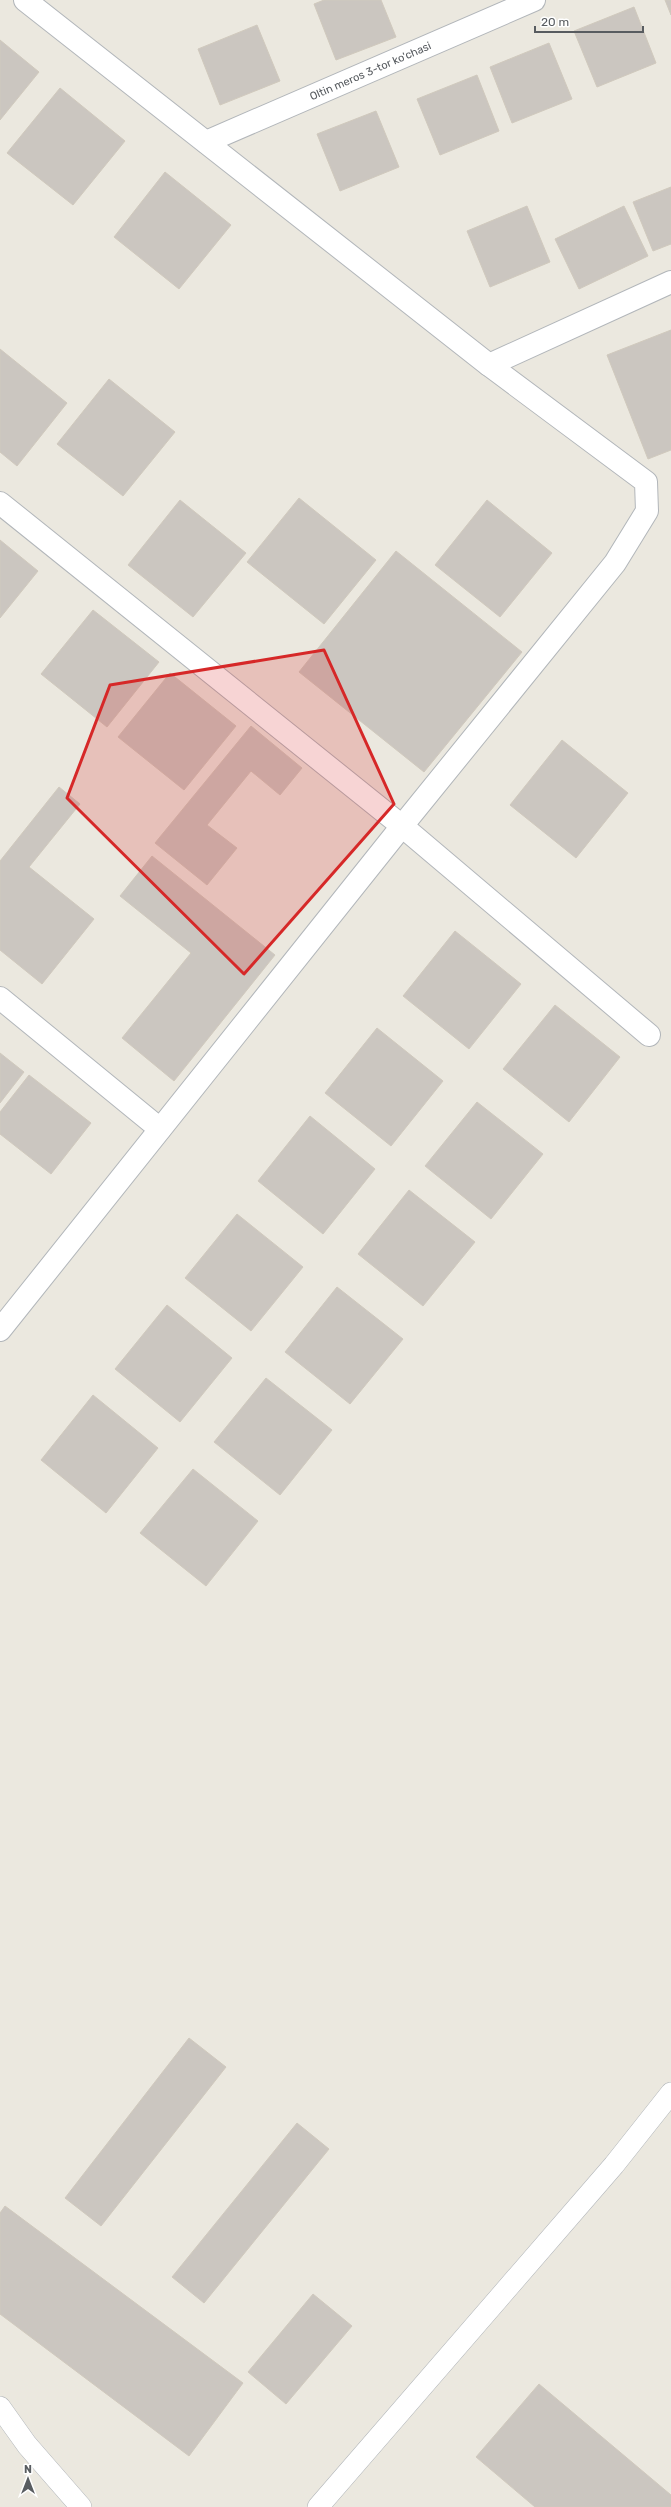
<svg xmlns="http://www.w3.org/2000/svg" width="671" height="2507" font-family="Rubik,sans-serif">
  <rect width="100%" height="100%" fill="#ebe8df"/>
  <!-- building -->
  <g fill="#cbc6c0" stroke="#d0c9bd">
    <polygon points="324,0 381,0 396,37 336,60 314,4"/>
    <polygon points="665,0 671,0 671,15"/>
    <polygon points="634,7 656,63 597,87 574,31"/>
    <polygon points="257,25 280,81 220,105 198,49"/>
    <polygon points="0,40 39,72 0,120"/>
    <polygon points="549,43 572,99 512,123 490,67"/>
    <polygon points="477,75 499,131 440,155 417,99"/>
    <polygon points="60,88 125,141 73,205 7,153"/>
    <polygon points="376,111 399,167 340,191 317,134"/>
    <polygon points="165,172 231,225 179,289 114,237"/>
    <polygon points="671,187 671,244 653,251 633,202"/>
    <polygon points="527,206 550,262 490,287 467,231"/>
    <polygon points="624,206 648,256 579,289 555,239"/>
    <polygon points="671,330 671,450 648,459 607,355"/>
    <polygon points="0,349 67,403 17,466 0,452"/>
    <polygon points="109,379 175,432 123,496 57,444"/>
    <polygon points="299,498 376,560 324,624 247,562"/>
    <polygon points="180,500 246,553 193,617 128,565"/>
    <polygon points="487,500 552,553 500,617 435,565"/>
    <polygon points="0,540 38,571 0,618"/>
    <polygon points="396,551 522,652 424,772 299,672"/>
    <polygon points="93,610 159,662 107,727 41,674"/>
    <polygon points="170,673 236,726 184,790 118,737"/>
    <polygon points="251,726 302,768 280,795 251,771 207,825 237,848 207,885 155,843"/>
    <polygon points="562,740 628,793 576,858 510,805"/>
    <polygon points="59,787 80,804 29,867 94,919 42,984 0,950 0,861"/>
    <polygon points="152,856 275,955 174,1081 122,1038 191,953 120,896"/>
    <polygon points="455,931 521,984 469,1049 403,996"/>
    <polygon points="555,1005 620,1057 569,1122 503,1069"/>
    <polygon points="377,1028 443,1081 391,1146 325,1093"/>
    <polygon points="0,1053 24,1072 0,1103"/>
    <polygon points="29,1075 91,1123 51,1174 0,1134 0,1112"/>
    <polygon points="477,1102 543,1154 491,1219 425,1166"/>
    <polygon points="310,1116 375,1169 323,1234 258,1181"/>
    <polygon points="409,1190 475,1242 423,1306 358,1254"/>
    <polygon points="237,1214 303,1267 251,1331 185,1278"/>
    <polygon points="337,1287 403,1339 350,1404 285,1352"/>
    <polygon points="167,1305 232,1358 180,1422 115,1369"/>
    <polygon points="266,1378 332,1430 280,1495 214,1442"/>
    <polygon points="93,1395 158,1448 106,1513 41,1460"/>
    <polygon points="193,1469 258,1521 206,1586 140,1533"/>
    <polygon points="189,2038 226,2067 101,2226 65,2198"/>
    <polygon points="297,2123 329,2149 204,2303 172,2277"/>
    <polygon points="5,2206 243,2383 189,2456 0,2314 0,2213"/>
    <polygon points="313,2294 352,2326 286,2404 248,2372"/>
    <polygon points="539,2384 671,2495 671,2507 535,2507 476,2457"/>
  </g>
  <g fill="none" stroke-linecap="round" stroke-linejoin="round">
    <!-- lane casing -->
    <g stroke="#b2b6ba" stroke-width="22">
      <g id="lane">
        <polyline points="0,2407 27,2445 81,2507"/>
        <polyline points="318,2507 614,2165 671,2093"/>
      </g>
    </g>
    <!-- street casing -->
    <g stroke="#b2b6ba" stroke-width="24">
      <g id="street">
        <polyline points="25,0 489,365 671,282"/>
        <path id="s1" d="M206,142L534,0"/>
        <polyline points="0,503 402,826 649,1035"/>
        <polyline points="0,998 160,1129"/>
        <polyline points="0,1330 402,826 615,563 647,511 646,482 489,365"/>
      </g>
    </g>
    <!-- lane -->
    <use href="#lane" stroke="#fff" stroke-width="21"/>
    <!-- street -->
    <use href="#street" stroke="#fff" stroke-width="22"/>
  </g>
  <!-- marked area -->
  <path fill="#d62828" fill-opacity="0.2" stroke="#d62828" stroke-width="3" stroke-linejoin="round" d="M324,650L394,804L244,974L67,798L110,685Z"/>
  <g text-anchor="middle" stroke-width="3" stroke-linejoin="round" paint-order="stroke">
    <!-- street labels -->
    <g font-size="11" fill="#585c60" stroke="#fff">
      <text dy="4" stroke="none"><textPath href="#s1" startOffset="179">Oltin meros 3-tor ko'chasi</textPath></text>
    </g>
  </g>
  <!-- north arrow -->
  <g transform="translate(28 2479)" stroke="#ffffff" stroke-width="3" paint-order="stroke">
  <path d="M0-3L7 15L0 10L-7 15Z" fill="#585c60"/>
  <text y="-6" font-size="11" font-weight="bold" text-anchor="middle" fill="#585c60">N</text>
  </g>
  <!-- scale -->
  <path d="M535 26v6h108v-6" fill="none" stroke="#585c60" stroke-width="2"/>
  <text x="541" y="26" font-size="12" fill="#585c60" stroke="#ffffff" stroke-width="3" paint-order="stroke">20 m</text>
</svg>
